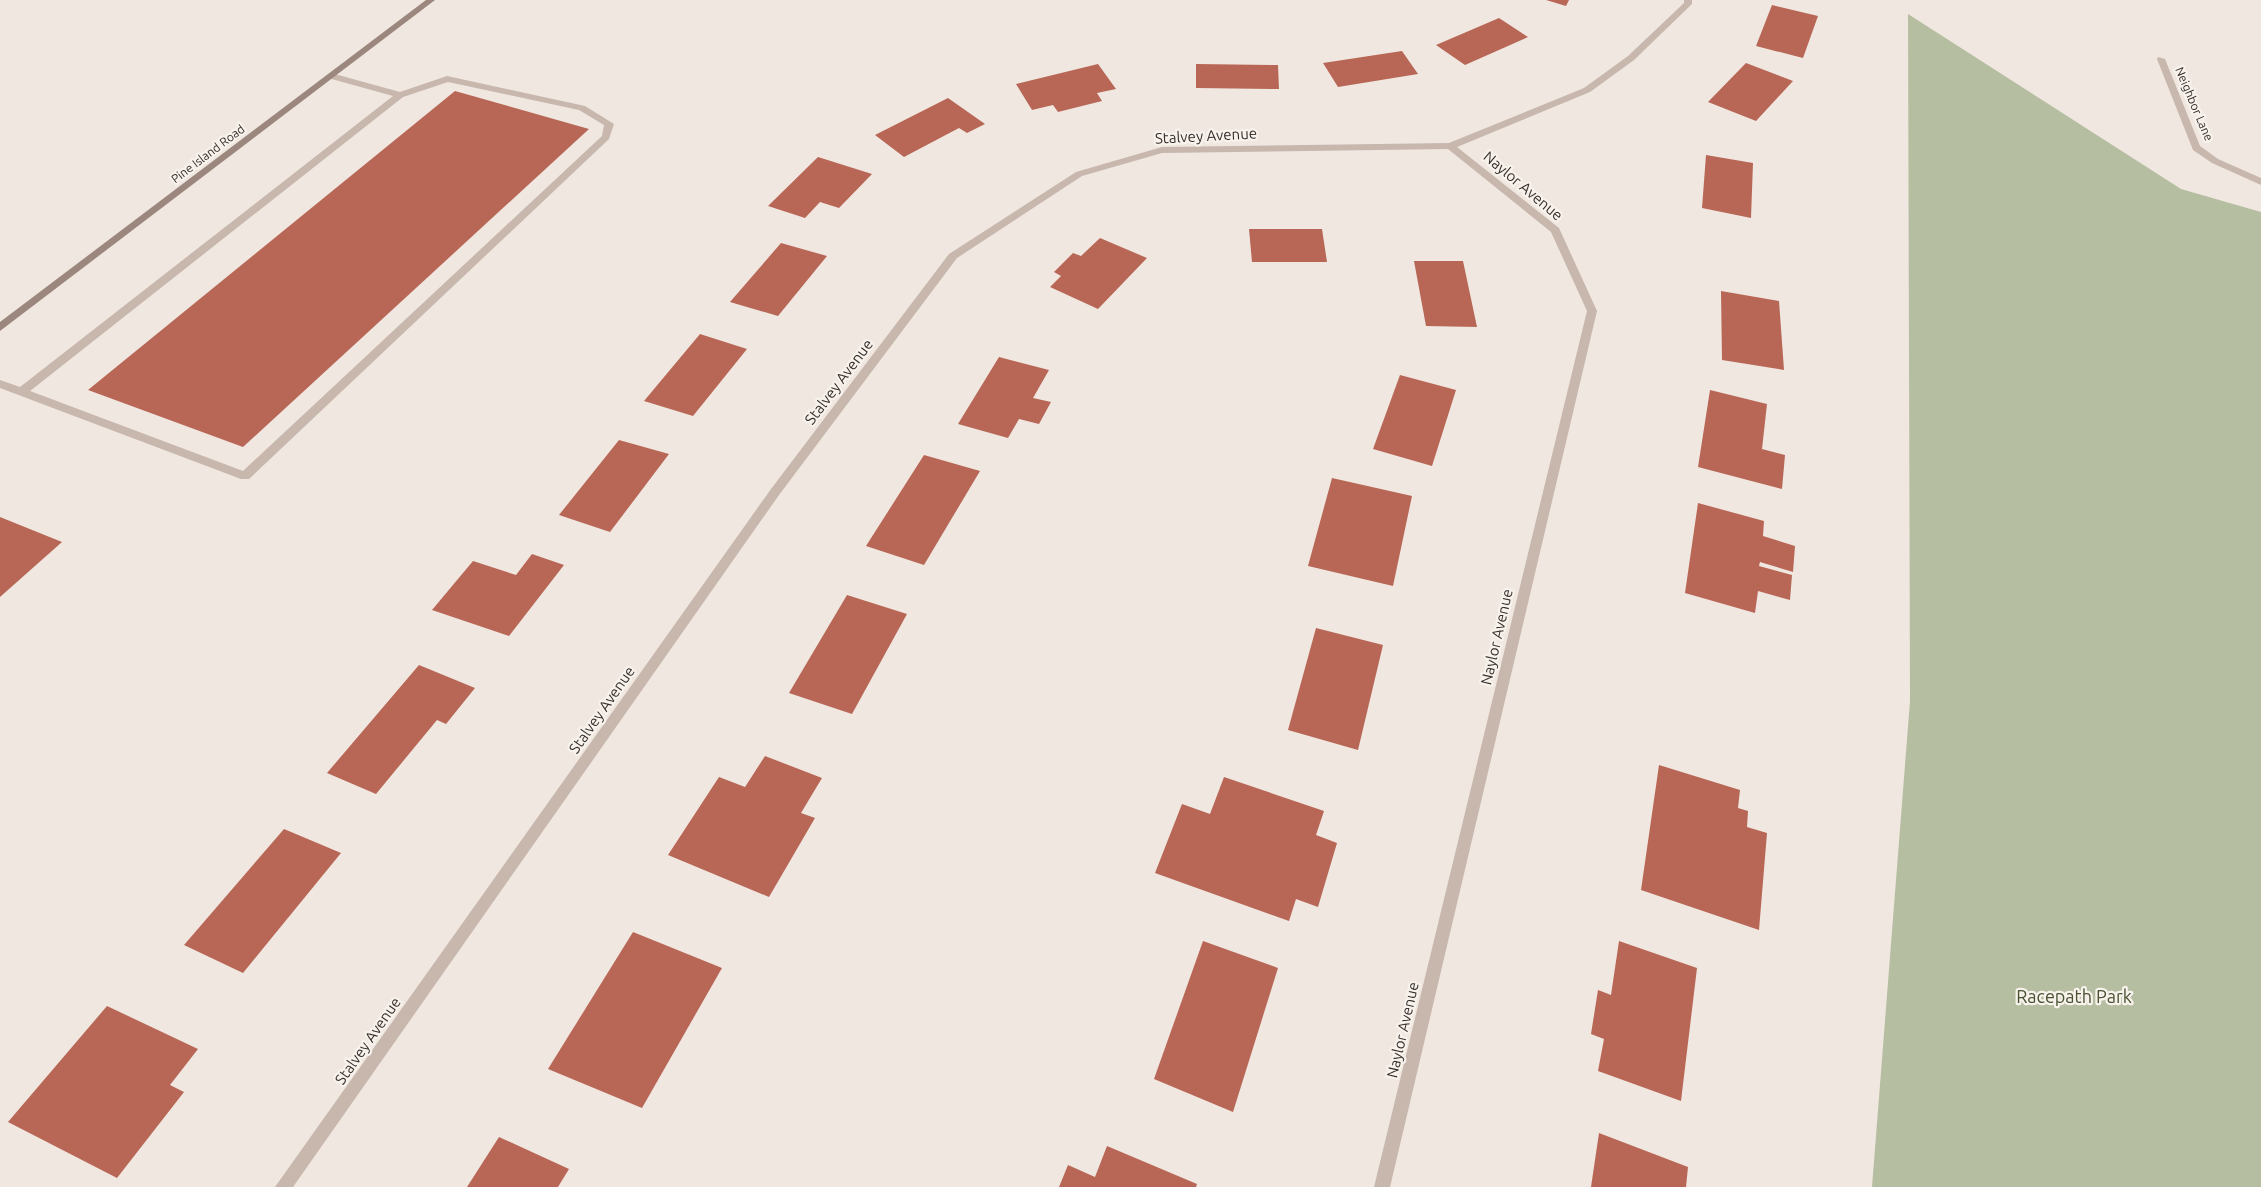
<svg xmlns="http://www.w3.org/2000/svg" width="2261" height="1187" font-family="Ubuntu,sans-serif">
  <rect width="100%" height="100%" fill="#f0e7e0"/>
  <!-- green -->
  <polygon fill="#b6bea1" points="1908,14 2181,189 2261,212 2261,1187 1872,1187 1910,701"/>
  <!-- building -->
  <g fill="#b86756">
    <polygon points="1546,0 1569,0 1566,6"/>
    <polygon points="1772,5 1818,16 1803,58 1756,46"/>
    <polygon points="1499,18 1528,37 1465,65 1436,45"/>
    <polygon points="1402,51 1418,74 1338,87 1323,63"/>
    <polygon points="1746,63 1793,81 1756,121 1708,102"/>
    <polygon points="1098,64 1116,89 1097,93 1102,101 1058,112 1053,105 1032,110 1016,84"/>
    <polygon points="1196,64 1278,65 1279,89 1196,88"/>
    <polygon points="455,91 589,129 243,447 88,390"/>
    <polygon points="948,98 985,124 967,133 959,128 904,157 875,135"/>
    <polygon points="1706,155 1753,163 1751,218 1702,208"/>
    <polygon points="818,157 872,174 839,208 820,202 805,218 768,206"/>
    <polygon points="1249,229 1322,229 1327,262 1252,262"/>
    <polygon points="1100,238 1147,258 1098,309 1050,287 1061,276 1054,272 1073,253 1081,256"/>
    <polygon points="781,243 827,256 778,316 730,302"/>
    <polygon points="1414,261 1463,261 1477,327 1426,326"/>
    <polygon points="1721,291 1779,301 1784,370 1722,360"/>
    <polygon points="700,334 747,349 693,416 644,401"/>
    <polygon points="999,357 1049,370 1033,398 1051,402 1039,424 1019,419 1008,438 958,424"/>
    <polygon points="1400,375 1456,390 1432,466 1373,449"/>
    <polygon points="1710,390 1767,404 1762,449 1785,455 1782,489 1698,467"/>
    <polygon points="619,440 669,454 610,532 559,515"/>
    <polygon points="924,455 980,471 924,565 866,546"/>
    <polygon points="1332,478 1412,496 1393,586 1308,566"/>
    <polygon points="1698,503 1764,521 1763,536 1795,546 1793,572 1760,562 1759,566 1792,575 1790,600 1758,591 1755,613 1685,593"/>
    <polygon points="0,517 62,542 0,597"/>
    <polygon points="532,554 564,565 509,636 432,610 473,561 516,575"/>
    <polygon points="847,595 907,614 852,714 789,693"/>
    <polygon points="1316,628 1383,645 1358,750 1288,730"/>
    <polygon points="419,665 475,688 446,724 437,720 376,794 327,773"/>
    <polygon points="765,756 822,778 801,813 815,818 769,897 668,855 719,777 745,787"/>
    <polygon points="1659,765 1740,790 1738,808 1748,811 1747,827 1767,833 1759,930 1641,890"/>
    <polygon points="1224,777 1324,811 1316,835 1337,843 1318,907 1296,899 1289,921 1155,873 1182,804 1210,814"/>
    <polygon points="284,829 341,853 243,973 184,945"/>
    <polygon points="633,932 722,968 642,1108 548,1069"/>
    <polygon points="1203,941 1278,968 1233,1112 1154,1079"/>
    <polygon points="1619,941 1697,968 1681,1101 1598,1071 1604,1039 1591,1034 1598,990 1611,995"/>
    <polygon points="107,1006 198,1049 170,1085 184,1092 117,1178 8,1122"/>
    <polygon points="1599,1133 1688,1167 1686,1187 1591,1187"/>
    <polygon points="499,1137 569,1169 558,1187 467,1187"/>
    <polygon points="1107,1146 1197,1184 1196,1187 1059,1187 1068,1165 1095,1177"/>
  </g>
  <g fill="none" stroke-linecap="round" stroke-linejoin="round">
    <!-- lane -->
    <path fill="#c7b7ad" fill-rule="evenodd" d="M331,73L400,92L447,76L585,106L614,124L609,139L249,479H241L0,388V380L20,387L393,96L328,78L327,76ZM448,82L579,110L604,125L602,136L243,471L30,391L403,97Z"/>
    <!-- street -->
    <g fill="#c7b7ad" fill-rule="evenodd">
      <polygon points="1684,0 1692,0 1692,4 1634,60 1590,92 1457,147 1559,228 1597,311 1390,1187 1374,1187 1587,311 1551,232 1448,149 1162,153 1082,176 957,258 779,495 293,1187 275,1187 771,489 949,254 1076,172 1162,147 1449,143 1584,88 1628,56 1684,3"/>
      <polygon points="2158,57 2165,59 2200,146 2218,159 2261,178 2261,185 2212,163 2193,150 2157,59"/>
    </g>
    <!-- secondary -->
    <polygon fill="#9b877e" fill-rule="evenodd" points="426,0 435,0 0,331 0,322"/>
  </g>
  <g text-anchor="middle" stroke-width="4.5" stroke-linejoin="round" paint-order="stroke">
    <!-- far-street labels -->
    <g font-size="12" fill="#362e2b" stroke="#f8f2ec">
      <text transform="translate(2194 104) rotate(67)" y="4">Neighbor Lane</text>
      <text transform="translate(208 154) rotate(-37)" y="4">Pine Island Road</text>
    </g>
    <!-- street labels -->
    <g font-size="15" fill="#362e2b" stroke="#f8f2ec">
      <text transform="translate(1206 136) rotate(-3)" y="5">Stalvey Avenue</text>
      <text transform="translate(1523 186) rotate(40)" y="5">Naylor Avenue</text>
      <text transform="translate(839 382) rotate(-53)" y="5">Stalvey Avenue</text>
      <text transform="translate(1497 637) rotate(-77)" y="5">Naylor Avenue</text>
      <text transform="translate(602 710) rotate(-55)" y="5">Stalvey Avenue</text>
      <text transform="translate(1403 1030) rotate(-77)" y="5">Naylor Avenue</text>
      <text transform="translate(368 1041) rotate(-55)" y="5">Stalvey Avenue</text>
    </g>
    <!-- near-park labels -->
    <g font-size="18" fill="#485231" stroke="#f8f2ec">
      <text x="2074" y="1003">Racepath Park</text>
    </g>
  </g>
</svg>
